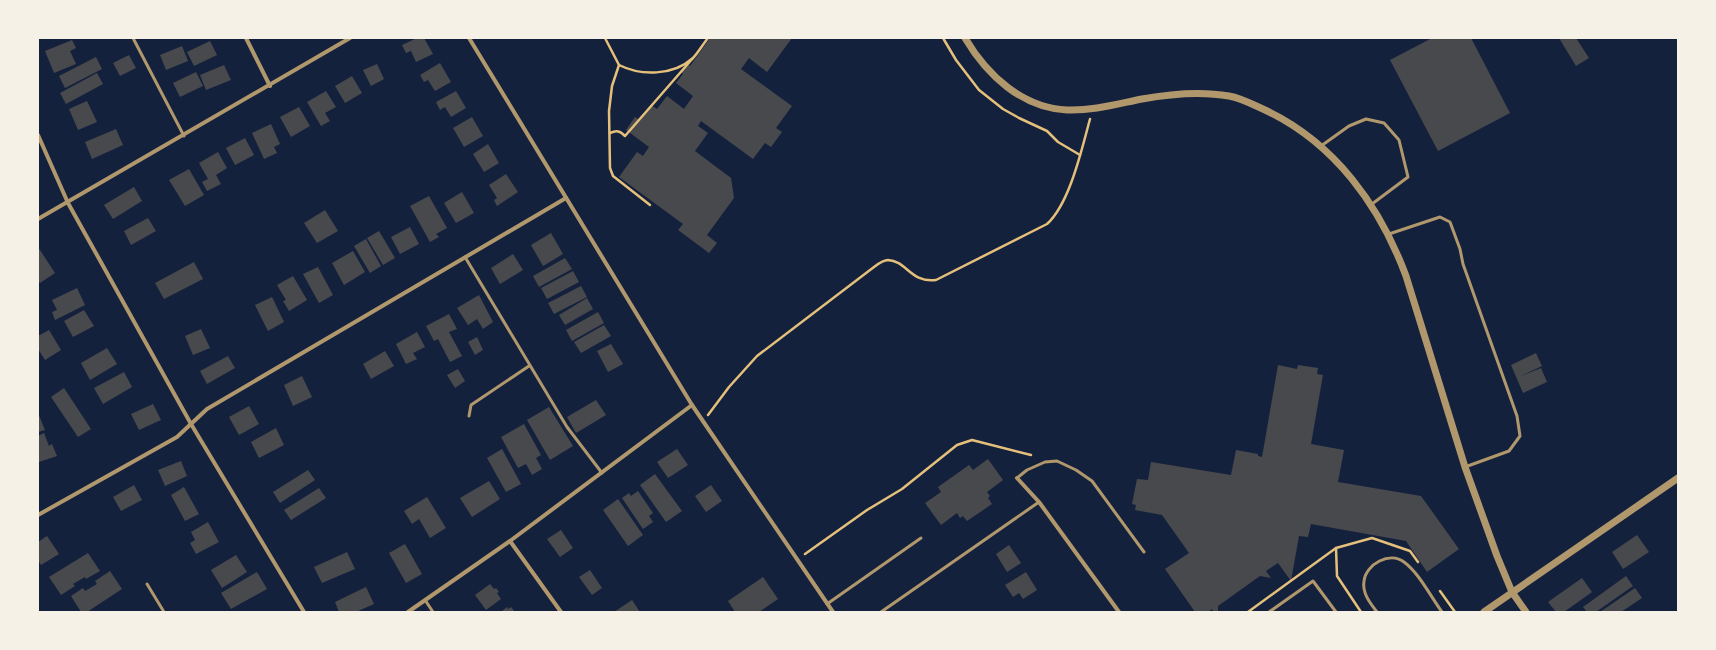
<svg xmlns="http://www.w3.org/2000/svg" width="1716" height="650" font-family="Bitter,serif">
  <rect width="100%" height="100%" fill="#14213d"/>
  <!-- building -->
  <g fill="#48494c">
    <polygon points="417,38 424,38 433,54 416,62 411,51 406,53 402,45"/>
    <polygon points="710,38 792,38 767,72 749,58 741,69 792,106 776,128 782,132 771,147 765,143 753,159 701,121 698,126 708,133 695,151 731,178 734,198 707,235 717,243 709,253 678,230 683,224 619,177 637,152 643,156 649,147 626,130 635,117 640,120 651,105 657,109 667,96 684,109 693,96 676,83 683,74 681,72 687,64 690,66"/>
    <polygon points="1432,38 1471,38 1510,113 1438,151 1390,60"/>
    <polygon points="1559,38 1576,38 1589,58 1576,66"/>
    <polygon points="72,40 76,48 70,51 76,64 54,73 45,51"/>
    <polygon points="210,41 217,55 194,66 187,52"/>
    <polygon points="182,46 188,61 166,70 160,55"/>
    <polygon points="129,55 136,68 120,76 113,63"/>
    <polygon points="96,57 102,69 65,88 59,76"/>
    <polygon points="440,63 451,82 435,91 428,80 424,82 420,75"/>
    <polygon points="377,64 384,79 371,86 363,70"/>
    <polygon points="224,65 231,80 206,90 200,75"/>
    <polygon points="196,72 203,86 180,97 173,83"/>
    <polygon points="97,73 103,84 66,104 60,93"/>
    <polygon points="352,76 362,93 345,103 335,86"/>
    <polygon points="326,91 336,107 325,113 330,121 321,126 307,102"/>
    <polygon points="456,91 466,108 451,117 445,107 440,110 436,102"/>
    <polygon points="87,101 97,122 78,130 69,109"/>
    <polygon points="299,107 310,126 291,137 280,117"/>
    <polygon points="472,117 483,136 464,147 453,128"/>
    <polygon points="271,124 280,144 274,147 277,153 264,159 252,133"/>
    <polygon points="116,129 123,145 92,159 85,142"/>
    <polygon points="245,138 254,155 235,165 226,148"/>
    <polygon points="488,144 499,163 484,172 473,154"/>
    <polygon points="218,152 227,168 216,175 221,184 207,191 202,182 208,179 199,163"/>
    <polygon points="189,169 204,195 185,206 169,180"/>
    <polygon points="506,174 518,192 497,206 494,200 497,198 489,185"/>
    <polygon points="134,187 142,201 113,219 104,205"/>
    <polygon points="462,192 474,213 456,223 444,203"/>
    <polygon points="429,196 447,228 436,234 439,237 430,242 410,206"/>
    <polygon points="325,210 338,231 317,243 304,223"/>
    <polygon points="148,218 156,231 131,245 124,231"/>
    <polygon points="410,227 419,244 400,254 391,237"/>
    <polygon points="379,231 395,258 383,265 367,238"/>
    <polygon points="551,233 563,254 543,266 531,245"/>
    <polygon points="366,239 381,266 370,273 354,246"/>
    <polygon points="38,247 55,273 40,283 38,280"/>
    <polygon points="353,251 365,272 344,285 332,263"/>
    <polygon points="513,254 523,270 500,284 491,268"/>
    <polygon points="565,258 572,269 539,287 533,276"/>
    <polygon points="194,262 203,279 164,299 155,283"/>
    <polygon points="318,267 333,295 319,303 303,274"/>
    <polygon points="573,271 579,282 547,299 541,288"/>
    <polygon points="293,276 307,300 289,311 283,301 286,300 277,285"/>
    <polygon points="581,286 587,297 554,314 548,303"/>
    <polygon points="77,288 85,305 55,320 52,312 57,310 52,300"/>
    <polygon points="479,295 493,322 483,329 477,319 468,325 457,308"/>
    <polygon points="272,297 284,322 268,331 255,305"/>
    <polygon points="587,298 593,309 565,325 559,315"/>
    <polygon points="84,310 94,326 73,337 64,321"/>
    <polygon points="598,312 604,323 572,341 566,330"/>
    <polygon points="449,314 457,329 449,332 462,356 450,362 438,339 434,341 426,326"/>
    <polygon points="604,325 611,336 581,353 574,342"/>
    <polygon points="201,329 210,348 193,355 185,336"/>
    <polygon points="49,330 61,350 45,360 38,349 38,336"/>
    <polygon points="417,332 425,347 413,353 417,359 406,364 396,344"/>
    <polygon points="477,337 483,350 475,355 468,342"/>
    <polygon points="611,344 623,364 608,372 597,351"/>
    <polygon points="107,348 117,364 90,380 81,363"/>
    <polygon points="385,351 394,366 371,379 363,364"/>
    <polygon points="1536,353 1542,366 1521,376 1541,368 1547,382 1523,393 1511,365"/>
    <polygon points="228,356 235,368 207,384 200,371"/>
    <polygon points="1278,365 1297,369 1298,365 1318,368 1317,374 1323,375 1311,444 1344,450 1338,482 1421,496 1459,549 1427,572 1406,541 1311,524 1308,537 1299,536 1291,581 1278,563 1266,571 1271,578 1260,576 1218,606 1218,612 1214,612 1212,609 1208,612 1195,612 1165,569 1189,553 1162,515 1135,510 1136,505 1132,504 1137,479 1148,480 1151,462 1231,475 1236,450 1258,454 1258,456 1262,457"/>
    <polygon points="458,369 465,381 455,388 447,375"/>
    <polygon points="124,372 132,387 103,404 94,388"/>
    <polygon points="302,376 312,397 293,406 284,385"/>
    <polygon points="64,388 91,429 78,437 51,397"/>
    <polygon points="596,400 606,415 576,433 567,417"/>
    <polygon points="153,404 161,420 139,430 131,414"/>
    <polygon points="249,406 259,424 239,435 229,417"/>
    <polygon points="549,407 573,446 550,460 527,420"/>
    <polygon points="38,413 45,430 38,432"/>
    <polygon points="524,424 541,455 536,458 542,469 532,475 526,464 518,468 501,437"/>
    <polygon points="276,428 284,445 259,458 251,442"/>
    <polygon points="44,433 49,446 52,444 57,456 39,462 38,436"/>
    <polygon points="502,449 521,484 506,492 487,458"/>
    <polygon points="677,449 688,465 668,478 657,462"/>
    <polygon points="988,459 1003,480 987,492 990,496 988,498 992,504 967,521 963,516 960,518 957,513 941,525 925,503 941,492 938,487 969,465 973,470"/>
    <polygon points="181,461 187,476 165,486 158,470"/>
    <polygon points="308,470 315,480 280,503 273,492"/>
    <polygon points="655,474 682,511 666,522 640,485"/>
    <polygon points="489,481 500,499 472,517 460,498"/>
    <polygon points="134,485 142,500 121,511 113,497"/>
    <polygon points="711,485 722,501 706,512 695,496"/>
    <polygon points="184,487 199,514 185,521 171,495"/>
    <polygon points="319,488 326,498 291,520 284,510"/>
    <polygon points="638,491 653,513 649,516 653,522 643,529 622,498 629,493 631,496"/>
    <polygon points="427,497 446,528 430,538 419,519 412,524 404,511"/>
    <polygon points="618,499 643,535 628,546 603,510"/>
    <polygon points="208,522 219,542 196,554 190,543 195,540 191,532"/>
    <polygon points="561,530 573,548 560,557 547,539"/>
    <polygon points="1637,535 1649,552 1623,569 1612,552"/>
    <polygon points="47,536 59,554 41,565 38,560 38,542"/>
    <polygon points="405,544 422,574 406,583 389,553"/>
    <polygon points="1009,545 1021,563 1007,572 996,554"/>
    <polygon points="347,552 355,569 322,583 314,567"/>
    <polygon points="88,553 100,571 86,579 85,577 73,584 75,586 61,595 49,577"/>
    <polygon points="236,555 247,572 222,588 211,570"/>
    <polygon points="590,570 602,588 592,595 579,577"/>
    <polygon points="110,571 122,589 87,612 81,612 71,596 83,588 85,591 97,584 95,581"/>
    <polygon points="257,572 267,589 231,609 221,593"/>
    <polygon points="1026,572 1037,590 1023,599 1019,593 1013,597 1005,585"/>
    <polygon points="1626,576 1633,586 1596,612 1587,612 1583,607"/>
    <polygon points="763,577 778,599 759,612 735,612 728,601"/>
    <polygon points="1582,578 1592,592 1564,612 1556,612 1548,602"/>
    <polygon points="490,584 494,589 496,588 499,592 497,593 501,599 486,610 475,595"/>
    <polygon points="366,587 374,604 356,612 339,612 335,602"/>
    <polygon points="1635,588 1642,598 1621,612 1600,612"/>
    <polygon points="632,600 640,612 614,612"/>
    <polygon points="507,607 508,609 511,607 515,612 501,612"/>
  </g>
  <g fill="none" stroke-linecap="round" stroke-linejoin="round">
    <!-- path -->
    <g stroke="#e5c07b" stroke-width="2.5">
      <polyline points="605,38 619,65 612,86 609,111 610,168 613,176 650,205"/>
      <polyline points="943,38 956,60 979,90 1003,109 1019,118 1047,131 1058,142 1080,155"/>
      <path d="M619,65C641,76 673,76 693,58C698,53 703,44 708,38"/>
      <path d="M610,133C617,130 620,131 625,136L693,58"/>
      <path d="M708,415L729,387L757,356L874,267C878,264 883,260 888,260C907,261 910,283 936,280L1047,224C1070,203 1082,148 1090,119"/>
      <polyline points="1336,548 1337,576 1361,612"/>
      <polyline points="805,554 867,510 902,489 957,445 972,440 1031,455"/>
      <polyline points="1440,591 1455,612"/>
      <polyline points="1248,612 1336,548 1372,538 1410,551 1418,562"/>
    </g>
    <!-- service -->
    <g stroke="#b1986c" stroke-width="3">
      <polyline points="133,38 184,136"/>
      <polyline points="1321,146 1349,126 1366,119 1384,123 1399,140 1408,177 1372,204"/>
      <polyline points="1389,234 1440,217 1450,222 1460,249 1463,264 1517,416 1520,436 1509,451 1465,467"/>
      <polyline points="465,257 567,427 602,473"/>
      <polyline points="469,416 471,405 529,366"/>
      <polyline points="1017,478 1027,470 1045,462 1057,461 1076,470 1092,481 1144,552"/>
      <polyline points="147,584 164,612"/>
      <polyline points="425,600 433,612"/>
      <polyline points="827,604 921,538"/>
      <polyline points="881,612 1039,502"/>
      <polyline points="1269,612 1313,581 1336,612"/>
      <path d="M1377,612C1370,603 1362,593 1364,581C1366,564 1390,551 1404,562C1419,573 1431,597 1442,612"/>
    </g>
    <!-- minor -->
    <g stroke="#b1986c" stroke-width="4">
      <polyline points="246,38 270,86"/>
      <polyline points="469,38 692,405 833,612"/>
      <polyline points="38,135 68,203 191,424 304,612"/>
      <polyline points="38,219 350,38"/>
      <polyline points="1017,478 1039,502 1119,612"/>
      <polyline points="38,515 177,437 207,409 566,198"/>
      <polyline points="510,541 561,612"/>
      <polyline points="408,612 510,541 692,405"/>
    </g>
    <!-- tertiary -->
    <g stroke="#b1986c" stroke-width="7">
      <path d="M965,38C987,75 1022,108 1067,110C1092,111 1117,104 1142,99C1169,94 1201,91 1229,96C1241,98 1254,105 1265,110C1335,143 1380,206 1406,276L1465,467L1497,556L1512,592L1526,612"/>
      <polyline points="1484,612 1678,478"/>
    </g>
  </g>
  <!-- border -->
  <rect width="1716" height="650" fill="none" stroke="#f6f1e7" stroke-width="78"/>
</svg>
